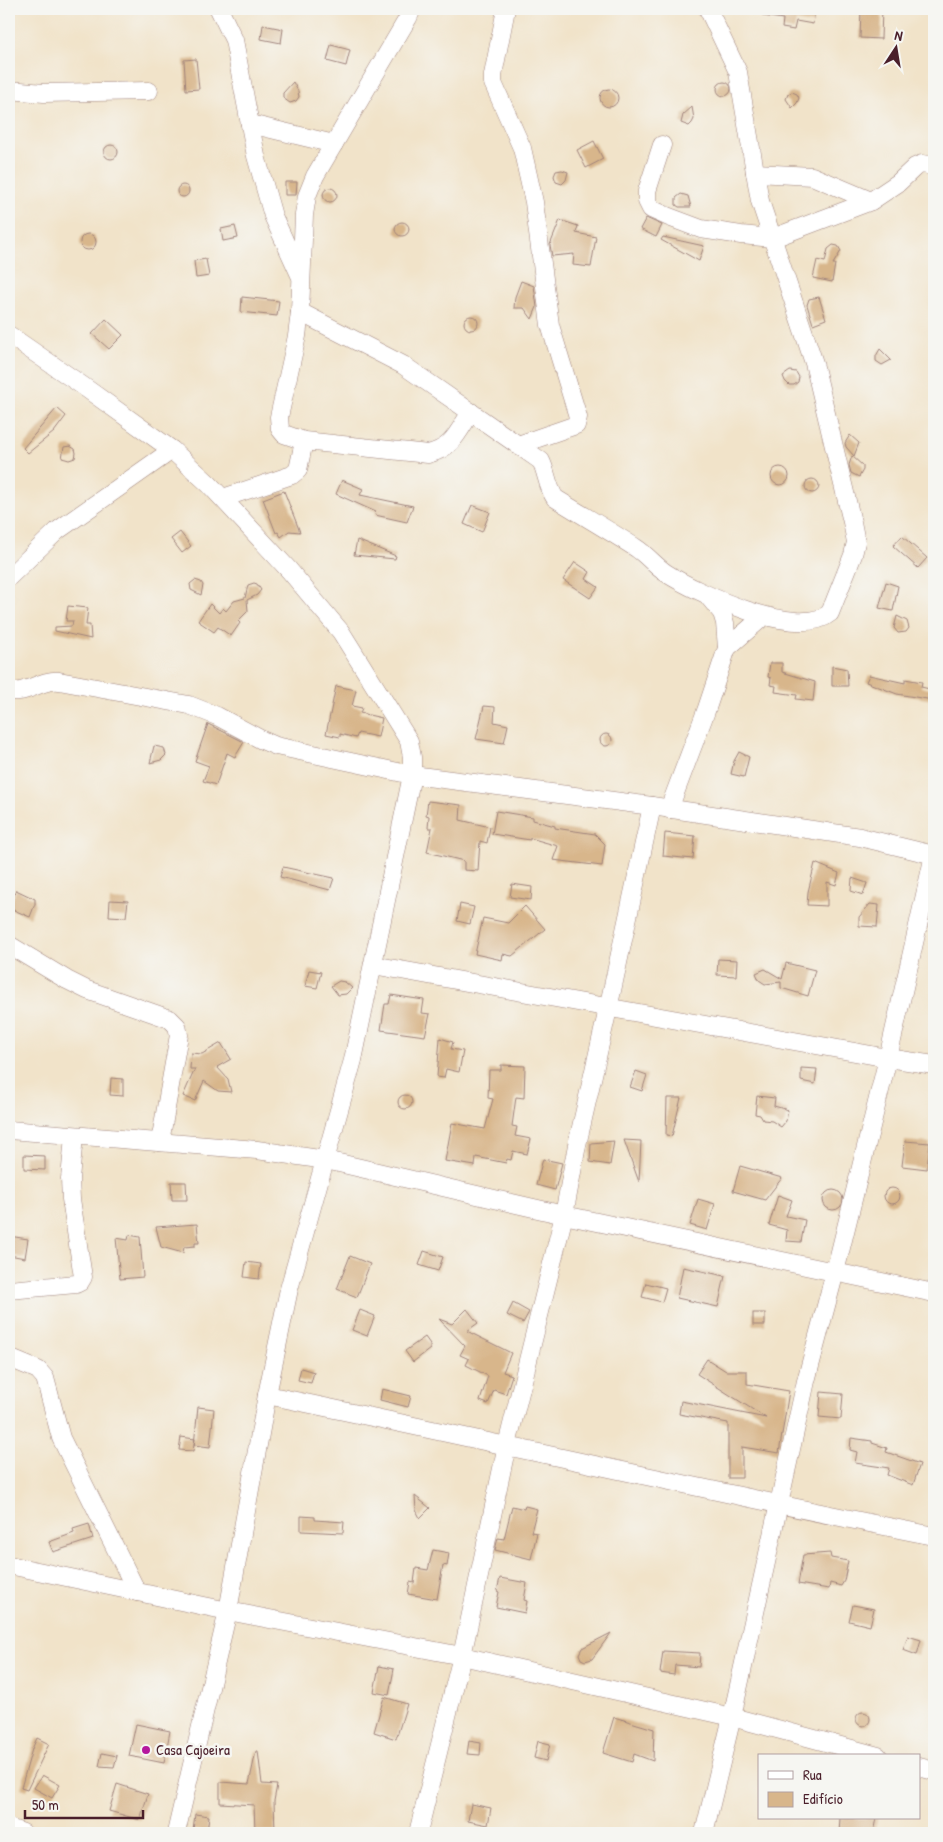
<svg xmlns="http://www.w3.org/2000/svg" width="943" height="1842" font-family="'Patrick Hand',sans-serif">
  <rect width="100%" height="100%" fill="#f6f6f2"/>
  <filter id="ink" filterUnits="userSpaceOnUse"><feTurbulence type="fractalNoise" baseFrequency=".02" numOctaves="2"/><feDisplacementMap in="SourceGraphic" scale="10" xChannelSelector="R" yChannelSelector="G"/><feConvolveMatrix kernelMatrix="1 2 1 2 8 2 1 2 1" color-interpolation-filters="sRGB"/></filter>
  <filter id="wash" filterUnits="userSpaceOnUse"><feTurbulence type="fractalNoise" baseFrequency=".0096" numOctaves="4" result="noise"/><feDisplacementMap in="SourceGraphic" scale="20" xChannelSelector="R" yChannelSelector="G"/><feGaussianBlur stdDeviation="1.12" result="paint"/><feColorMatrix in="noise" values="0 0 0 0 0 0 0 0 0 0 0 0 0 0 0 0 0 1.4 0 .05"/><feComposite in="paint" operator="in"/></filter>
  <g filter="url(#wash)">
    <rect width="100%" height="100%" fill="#f1e3c9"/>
    <g id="blocks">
      <!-- building -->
      <g fill="#d8b68b">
        <polygon points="763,9 815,9 813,24 796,21 794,30 782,28 783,19 763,16"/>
        <polygon points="861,9 882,9 881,39 860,38"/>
        <polygon points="263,25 283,29 281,43 261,39"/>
        <polygon points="331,45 350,50 346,66 327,61"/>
        <polygon points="196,59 199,89 186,90 184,60"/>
        <polygon points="293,82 298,91 299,97 296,101 290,103 283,98 283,93"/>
        <circle cx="724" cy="89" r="7"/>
        <circle cx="609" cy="98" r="9"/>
        <polygon points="792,92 797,94 799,98 797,103 792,108 786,99 788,94"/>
        <polygon points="692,107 694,119 692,123 689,126 681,123 683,115"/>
        <polygon points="594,141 603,159 586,168 577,150"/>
        <circle cx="111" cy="152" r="7"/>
        <polygon points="562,170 568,172 566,180 562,184 556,182 554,176 556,171"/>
        <polygon points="285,182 297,182 296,195 285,195"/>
        <circle cx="183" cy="191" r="6"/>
        <circle cx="330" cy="195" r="7"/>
        <polygon points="681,194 688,196 691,207 679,207 676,205 676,198"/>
        <polygon points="646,218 662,225 656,237 640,229"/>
        <polygon points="560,220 578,226 576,233 596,237 591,267 573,265 574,254 552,256 550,245"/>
        <circle cx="402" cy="229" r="7"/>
        <polygon points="235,226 238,238 223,241 221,229"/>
        <circle cx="88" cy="242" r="8"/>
        <polygon points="663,237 704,246 699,261 661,240"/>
        <polygon points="833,245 838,246 841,251 833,264 835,264 832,282 813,278 817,260 825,262 828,249"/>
        <polygon points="206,259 209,276 196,278 194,261"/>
        <polygon points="521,281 534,286 537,307 532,319 524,308 514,308 515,297"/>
        <polygon points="242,297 279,301 277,316 241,312"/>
        <polygon points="819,297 826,319 813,324 807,305 809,299"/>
        <circle cx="471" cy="323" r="7"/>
        <polygon points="106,319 123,335 109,349 92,334"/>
        <polygon points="880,349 891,360 882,365 876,361 876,356"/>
        <polygon points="790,371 796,372 799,377 798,382 794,385 789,385 785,381 783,376"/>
        <polygon points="57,408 66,416 54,432 28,453 23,448"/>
        <polygon points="850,435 859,443 854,456 846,447 845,443"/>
        <polygon points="70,446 75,449 76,453 75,458 69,460 62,458 64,447"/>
        <polygon points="852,456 863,466 863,470 859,477 851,473 849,465"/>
        <circle cx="780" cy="476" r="9"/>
        <circle cx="812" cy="486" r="7"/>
        <polygon points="342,480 363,489 360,495 413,506 407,522 375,515 376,512 336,494"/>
        <polygon points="284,491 300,532 289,531 281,537 278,532 276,533 263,499"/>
        <polygon points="472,505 490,512 482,532 464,524"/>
        <polygon points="180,532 191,546 182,553 171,539"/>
        <polygon points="902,536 927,558 918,568 893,546"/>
        <polygon points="357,540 396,556 395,559 354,555"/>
        <polygon points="575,562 590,572 586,579 598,587 590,598 563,580"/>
        <polygon points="195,580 201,582 203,585 201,595 191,590 190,584"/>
        <polygon points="886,582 898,586 893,611 879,608"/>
        <polygon points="254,583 257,584 261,590 257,595 247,600 248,611 238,621 240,623 231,636 218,627 214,632 198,621 210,604 219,613 223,608 226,611 234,601 245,598 248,585"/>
        <polygon points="68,606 88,608 86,625 90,625 91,639 55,631 55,627 72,626 73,621 66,621"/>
        <polygon points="897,616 907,621 909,628 906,632 898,633 894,628"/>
        <polygon points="770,663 782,663 782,672 815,682 813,701 796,699 797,695 775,692 776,686 770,685 771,678 768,677"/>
        <polygon points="832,666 847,669 848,686 832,686"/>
        <polygon points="869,675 905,683 905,679 922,682 921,687 934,690 933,700 897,694 866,682"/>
        <polygon points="336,686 356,690 352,706 362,708 360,713 382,718 378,737 358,733 356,738 340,734 340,737 326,734"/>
        <polygon points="484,706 495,707 494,722 508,725 504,743 476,739"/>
        <polygon points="208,724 244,742 235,757 227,753 216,785 203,781 209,766 195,761"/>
        <circle cx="606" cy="740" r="6"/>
        <polygon points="154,746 164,748 166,755 161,760 150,763"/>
        <polygon points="739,752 749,757 744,777 731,774 734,761"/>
        <polygon points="428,801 461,805 460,820 490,827 487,843 480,841 478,871 464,870 464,861 427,852 432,828 428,828 429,816 426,815"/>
        <polygon points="496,811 533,817 533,820 555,826 555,828 595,834 605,844 602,866 553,860 558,846 530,838 530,840 492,834"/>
        <polygon points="665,833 695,836 693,859 663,856"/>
        <polygon points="815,863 839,873 836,885 827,882 827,906 807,905 808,892"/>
        <polygon points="283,867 334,878 330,890 280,877"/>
        <polygon points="852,878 867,883 863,895 851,891"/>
        <polygon points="512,884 532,887 531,900 510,897"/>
        <polygon points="16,890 35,899 35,904 30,917 9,908"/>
        <polygon points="110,900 128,901 126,917 109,916"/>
        <polygon points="460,904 474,907 470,924 457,921"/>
        <polygon points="870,904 879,905 877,927 859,926 859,917"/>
        <polygon points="525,906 545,929 512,956 503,954 502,960 475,954 483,918 508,923"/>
        <polygon points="718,959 737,960 736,976 717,975"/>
        <polygon points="786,963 815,970 808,996 781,988 781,982 765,984 759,980 756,973 765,969 782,979"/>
        <polygon points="309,970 321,972 317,988 305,986"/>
        <polygon points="339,981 345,982 352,988 346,994 338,995 331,986"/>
        <polygon points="391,995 424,1000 422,1013 430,1014 425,1036 381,1030 385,1004 389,1004"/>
        <polygon points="440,1038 453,1042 451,1049 463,1051 459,1072 446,1069 444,1078 437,1077"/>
        <polygon points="221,1043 231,1059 217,1067 228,1079 231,1092 218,1091 204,1081 195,1101 183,1096 195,1069 190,1069 191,1053 202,1054"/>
        <polygon points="501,1065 525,1066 524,1098 516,1097 512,1126 517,1127 515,1136 531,1139 527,1154 513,1151 511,1160 507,1159 506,1163 476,1157 475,1166 445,1161 452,1123 485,1129 493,1099 488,1098 489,1070 501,1070"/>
        <polygon points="801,1068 817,1069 815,1084 801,1081"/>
        <polygon points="636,1071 647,1075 642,1091 630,1087"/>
        <polygon points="111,1078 123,1079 123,1096 110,1095"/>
        <circle cx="405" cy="1102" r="7"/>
        <polygon points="757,1096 775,1098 774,1106 788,1110 786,1121 781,1127 772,1121 763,1120 760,1115 755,1114"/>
        <polygon points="667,1098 681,1098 672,1136 666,1135"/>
        <polygon points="624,1140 641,1141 639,1182"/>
        <polygon points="614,1141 610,1165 590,1162 591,1143"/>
        <polygon points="905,1141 930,1143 927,1169 902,1166"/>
        <polygon points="24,1155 45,1156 45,1170 24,1169"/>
        <polygon points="543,1159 562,1163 555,1190 536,1185"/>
        <polygon points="740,1166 782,1178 765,1200 733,1191"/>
        <polygon points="171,1182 186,1182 187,1200 172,1200"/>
        <circle cx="892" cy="1196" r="8"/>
        <circle cx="833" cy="1200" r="10"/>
        <polygon points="778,1195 792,1200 786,1216 805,1220 801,1242 786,1241 787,1230 769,1225"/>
        <polygon points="698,1199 715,1204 707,1230 690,1225"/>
        <polygon points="197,1224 199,1243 195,1243 195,1246 184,1247 183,1253 161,1247 156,1227"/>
        <polygon points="129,1235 140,1237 143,1277 120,1279 116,1238 128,1240"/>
        <polygon points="9,1236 28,1239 25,1258 9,1255"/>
        <polygon points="424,1251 443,1257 438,1271 419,1265"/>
        <polygon points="350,1256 370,1264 357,1297 337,1289"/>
        <polygon points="246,1262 261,1264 259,1279 244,1277"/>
        <polygon points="683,1267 725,1276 718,1307 677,1298"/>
        <polygon points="646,1283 666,1288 662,1302 642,1297"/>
        <polygon points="513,1303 529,1312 523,1323 507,1315"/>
        <polygon points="467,1309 478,1323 467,1331 511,1353 503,1372 512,1375 506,1394 494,1390 488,1404 480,1401 488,1376 466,1365 469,1359 460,1355 465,1346 439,1319 452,1324"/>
        <polygon points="360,1310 375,1316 367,1336 352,1330"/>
        <rect x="753" y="1313" width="12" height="12"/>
        <polygon points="425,1337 430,1344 430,1349 413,1362 405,1351"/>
        <polygon points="707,1359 726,1371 747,1371 747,1384 789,1391 779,1453 742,1447 742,1478 728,1478 728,1423 679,1414 681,1401 766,1418 697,1374"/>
        <polygon points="301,1368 314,1372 311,1383 298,1380"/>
        <polygon points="382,1389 411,1396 408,1407 380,1400"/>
        <polygon points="821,1392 843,1394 841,1419 819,1417"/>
        <polygon points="198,1407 214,1409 210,1447 194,1445"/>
        <polygon points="181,1437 195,1439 193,1451 179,1450"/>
        <polygon points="851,1438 872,1441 872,1443 887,1448 886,1452 920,1464 913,1485 887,1475 889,1468 855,1463 857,1452 850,1450"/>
        <polygon points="415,1496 430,1508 420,1518 416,1510"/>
        <polygon points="512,1506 524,1509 525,1506 537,1509 531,1532 537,1533 531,1559 495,1550 498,1538 504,1539"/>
        <polygon points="301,1516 315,1517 315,1520 344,1522 343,1533 301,1531"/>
        <polygon points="89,1524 93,1539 53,1552 49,1542 74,1533 73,1529"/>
        <polygon points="433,1550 449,1553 447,1566 443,1565 437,1599 408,1594 410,1582 414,1583 416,1568 428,1570"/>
        <polygon points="830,1553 831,1558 848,1561 844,1581 841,1586 830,1583 829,1589 798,1584 803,1555"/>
        <polygon points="500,1578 527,1583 524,1600 527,1601 525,1613 496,1607 499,1592 497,1591"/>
        <polygon points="853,1605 874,1609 870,1626 849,1621"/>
        <polygon points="611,1633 592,1659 585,1661 581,1659 579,1654 582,1648"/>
        <polygon points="908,1636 921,1640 917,1655 903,1650"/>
        <polygon points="663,1651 700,1653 699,1667 675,1665 674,1675 660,1673"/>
        <polygon points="379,1666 394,1669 389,1695 374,1692"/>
        <polygon points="384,1697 407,1704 396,1739 374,1732"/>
        <circle cx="863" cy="1719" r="7"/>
        <polygon points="614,1717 654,1729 653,1761 634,1754 632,1762 603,1753"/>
        <polygon points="136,1724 170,1731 164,1763 129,1756"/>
        <polygon points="37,1738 49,1744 27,1790 21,1788 32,1749"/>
        <polygon points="469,1741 481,1743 480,1755 467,1754"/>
        <polygon points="538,1741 550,1744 546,1761 534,1758"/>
        <polygon points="256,1751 258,1751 262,1784 277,1785 274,1801 275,1831 255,1831 254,1805 220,1803 220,1782 249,1784"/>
        <polygon points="102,1753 117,1756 114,1767 99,1766"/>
        <polygon points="42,1775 60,1785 52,1798 34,1788"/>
        <polygon points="117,1784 148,1794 140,1820 109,1811"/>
        <polygon points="471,1804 491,1808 488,1825 468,1821"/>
        <polygon points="195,1814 209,1816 207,1832 193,1830"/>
        <polygon points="840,1818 877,1818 874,1833 839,1833"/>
      </g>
    </g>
  </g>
  <g filter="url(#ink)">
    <use href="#blocks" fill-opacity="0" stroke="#9e817a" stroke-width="1"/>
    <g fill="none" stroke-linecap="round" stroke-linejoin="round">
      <!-- minor casing -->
      <g stroke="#9e817a" stroke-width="19">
        <g id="minor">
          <polyline points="219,9 234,40 256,156 273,216 300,275"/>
          <path d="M412,9L408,18L315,176L307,196L304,215L300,312L297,336L279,417L280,429L284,434L304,441L428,454C453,448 457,433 471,412"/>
          <polyline points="506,9 493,75 493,83 522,148 534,202 550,325 578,417 576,425 518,445"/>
          <polyline points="9,90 44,93 149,91"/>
          <polyline points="250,124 334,144"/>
          <polyline points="662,145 647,191 647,201 651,209 669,217 701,229 741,235 773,238 871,201 898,183 915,167 922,164 934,166"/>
          <polyline points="755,173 812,176 871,201"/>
          <path d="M300,312L403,365L541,461C547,473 547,486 555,498C582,515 610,531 636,548C647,555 655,566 666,573C697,593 798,640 830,613L853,555L856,542L852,522L814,363L760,201L738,72L708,9"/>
          <polyline points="9,335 83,386 172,450 209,484 289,570 341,632 409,741 412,757 412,775 353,1060 289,1289 267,1395 228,1611 176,1833"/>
          <polyline points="223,498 292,475 298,470 304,441"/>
          <polyline points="9,577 57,531 172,450"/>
          <polyline points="727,648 764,616"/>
          <path d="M9,690C25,696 40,679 59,681L189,705L217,716L262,740L276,746L412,775L652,806L860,837L934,855"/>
          <polyline points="669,809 706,711 727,648 725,623 722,613 708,596"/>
          <polyline points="9,945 67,980 87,990 170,1019 177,1026 179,1035 160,1142"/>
          <polyline points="373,965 888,1058 934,1065"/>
          <polyline points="9,1130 257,1150 326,1160 564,1215 934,1293"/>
          <polyline points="9,1290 76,1284 80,1282 83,1277 71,1199 70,1179 74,1136"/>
          <polyline points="9,1358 38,1370 45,1378 61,1438 137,1592"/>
          <path d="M267,1395C490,1441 711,1492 934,1536"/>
          <polyline points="9,1565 228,1611 462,1656 732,1717 878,1756"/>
          <polyline points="919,1767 934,1771"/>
          <polyline points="9,1828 23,1833"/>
          <polyline points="418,1833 462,1656 507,1445 564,1215 577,1145 608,1009 652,806"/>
          <polyline points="704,1833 732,1717 806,1381 835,1272 888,1058 934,855"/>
        </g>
      </g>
      <!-- minor -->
      <use href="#minor" stroke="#fff" stroke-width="18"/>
    </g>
  </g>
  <!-- markers -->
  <circle fill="#b5179e" stroke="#f6f6f2" stroke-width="2" cx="146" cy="1750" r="5"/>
  <g text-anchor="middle" stroke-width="5" stroke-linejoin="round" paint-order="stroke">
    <!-- poi labels -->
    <g font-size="15" fill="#4a1f2b" stroke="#f6f6f2" text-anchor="start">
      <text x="156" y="1755">Casa Cajoeira</text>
    </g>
  </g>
  <!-- margin -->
  <rect width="943" height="1842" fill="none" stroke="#f6f6f2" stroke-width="30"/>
  <!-- legend -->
  <rect x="758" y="1754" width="162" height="65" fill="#f6f6f2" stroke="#b1a0a2"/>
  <rect x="768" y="1771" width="25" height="8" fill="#ffffff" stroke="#b1a0a2"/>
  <text x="803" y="1780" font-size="15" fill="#4a1f2b">Rua</text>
  <rect x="768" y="1792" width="25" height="15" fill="#d8b68b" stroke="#b1a0a2"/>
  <text x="803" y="1804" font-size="15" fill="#4a1f2b">Edifício</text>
  <!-- north arrow -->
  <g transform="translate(896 48) rotate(12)" stroke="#f6f6f2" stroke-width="4" paint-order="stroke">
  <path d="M0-4L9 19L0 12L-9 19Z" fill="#4a1f2b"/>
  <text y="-8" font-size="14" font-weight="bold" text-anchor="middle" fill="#4a1f2b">N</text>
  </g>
  <!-- scale -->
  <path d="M25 1810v8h118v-8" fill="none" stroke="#4a1f2b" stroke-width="2.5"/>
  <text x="32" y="1810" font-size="15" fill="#4a1f2b" stroke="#f6f6f2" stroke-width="4" paint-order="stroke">50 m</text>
</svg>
